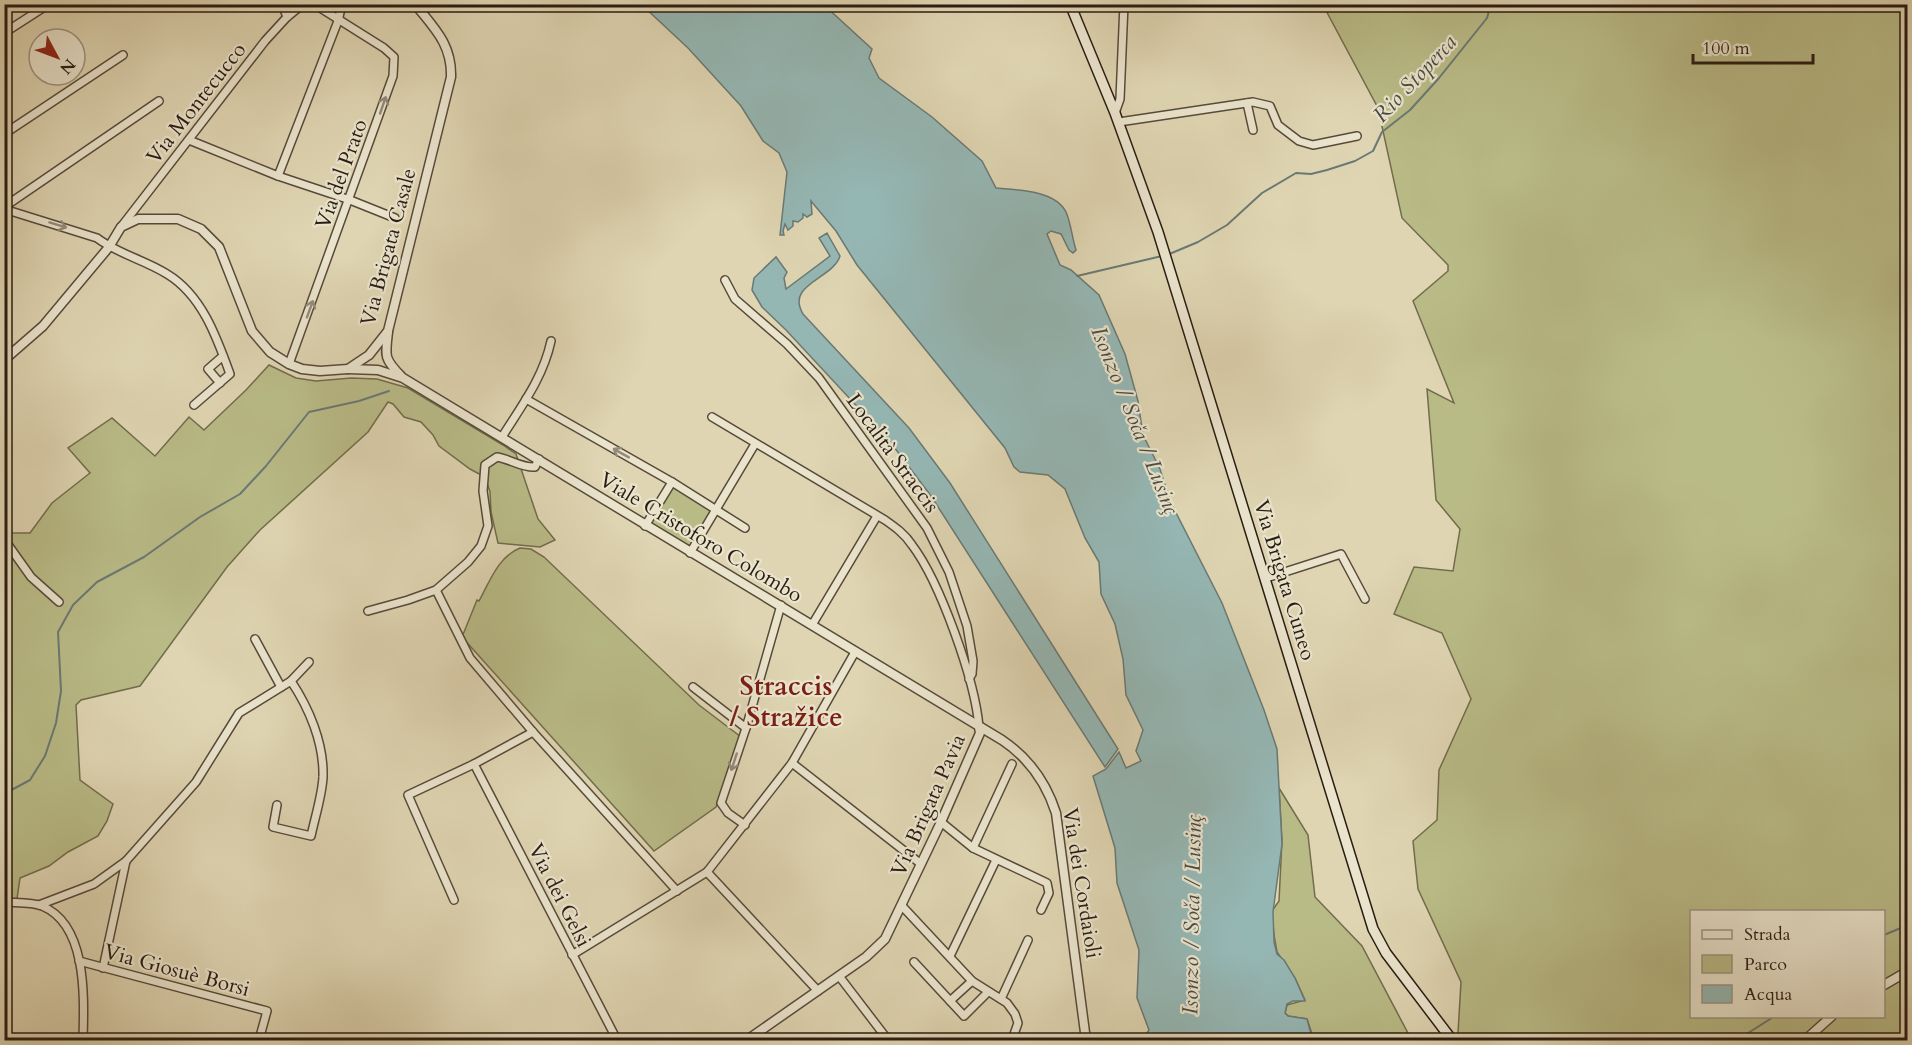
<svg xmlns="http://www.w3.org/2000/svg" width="1912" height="1045" font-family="Cardo,serif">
  <rect width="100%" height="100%" fill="#dfd5b2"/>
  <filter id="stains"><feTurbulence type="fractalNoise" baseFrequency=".00333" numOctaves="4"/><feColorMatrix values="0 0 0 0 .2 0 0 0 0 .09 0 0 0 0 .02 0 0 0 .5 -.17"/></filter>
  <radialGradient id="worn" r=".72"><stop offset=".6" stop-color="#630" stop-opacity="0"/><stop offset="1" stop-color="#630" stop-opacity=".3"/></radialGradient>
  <!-- green -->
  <g fill="#b9bb87" stroke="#726c4d" stroke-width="1.5" fill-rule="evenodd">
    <path d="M1323,5H1907V1040H1449L1458,1033L1461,982L1418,889L1413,841L1437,820L1439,770L1471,699L1442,633L1394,614L1414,567L1453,571L1460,529L1436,500L1427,389L1454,403L1413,301L1448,271V265L1402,218L1378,108ZM1692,912H1884V1016H1692Z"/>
    <polygon points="269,365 296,378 316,381 351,378 377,379 408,388 503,445 516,454 538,519 555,540 540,547 498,543 491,512 490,492 485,477 470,469 439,446 433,435 421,422 404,417 393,404 388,402 368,432 260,530 227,567 140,686 81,700 76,705 80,780 113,804 107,821 98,836 68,852 49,866 20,878 17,899 5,903 4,674 11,655 5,591 4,529 13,533 30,533 52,503 90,473 68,448 112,418 155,456 189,417 204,430 246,390"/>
    <polygon points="672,482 716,510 690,553 645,526"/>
    <path d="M520,548L531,549L544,557L699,705L741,737L716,807L654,851L462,637L477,600L479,601C490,581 498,557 520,548Z"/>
    <polygon points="1279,788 1308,835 1315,897 1362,946 1409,1035 1418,1040 1310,1040 1313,1037 1307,1019 1288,1016 1285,1013 1287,1005 1305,1000 1295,978 1277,952 1274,935 1272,911 1279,901 1282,840"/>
  </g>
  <!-- water -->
  <g fill="#95b7b4" stroke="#6a7974" stroke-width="1.5">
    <path d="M642,5H824L872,49L869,58L879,78L932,117L982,161L996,188C1017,190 1055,190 1066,212C1071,223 1072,238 1076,250L1073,253L1069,250L1061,234L1051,231L1047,234L1060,265L1071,270L1099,295L1125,354L1138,401L1143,435L1160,469L1170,501L1222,603L1264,710L1277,749L1282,844L1273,912L1274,942L1277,954L1284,960L1295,978L1305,1001H1293L1287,1004L1285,1013L1288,1016L1307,1019L1312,1038L1310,1040H1142L1149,1030L1137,998L1139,950L1117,883L1115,848L1093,776L1106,769L1119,752L1126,768L1141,761L1136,751L1143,730L1126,695L1123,659L1115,624L1101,594L1099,562L1085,538L1065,489L1048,475L1020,472L1014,467L1005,448L857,265L836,231L811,201L812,214L807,217L803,214V218L798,222L793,221V226L788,230L785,224L783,231L784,235H780L787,172L779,153L763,141L741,106L688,48Z"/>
    <path d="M827,233L840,256C833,279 785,284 803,314L909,428L950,483L1118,749L1105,767L931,496L891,443L786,330L762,307L752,290L754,278L776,257L787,272L784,278L786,289L830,256L819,238Z"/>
  </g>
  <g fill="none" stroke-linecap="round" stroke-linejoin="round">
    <!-- stream -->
    <g stroke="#6a7974" stroke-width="2">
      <polyline points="1167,255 1198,242 1227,225 1262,193 1296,173 1311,174 1327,170 1355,161 1373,151 1382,132 1410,110 1439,78 1487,18 1491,4"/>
      <polyline points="1077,276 1162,256"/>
      <polyline points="4,794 30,780 45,756 56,723 61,691 58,632 73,605 97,582 144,557 200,517 240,494 266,466 309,412 359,401 389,391"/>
      <polyline points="1884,935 1908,925"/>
      <polyline points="1737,1040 1775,1016"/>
    </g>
    <!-- minor casing -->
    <g stroke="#574a3b" stroke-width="10">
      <g id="minor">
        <polyline points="115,4 115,5"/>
        <polyline points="282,4 287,17"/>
        <polyline points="4,33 49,4"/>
        <polyline points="1247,103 1253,130"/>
        <polyline points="1115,113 1120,99 1124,4"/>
        <polyline points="1119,122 1253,102 1270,106 1278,125 1299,141 1313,145 1357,136"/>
        <polyline points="4,134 123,55"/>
        <polyline points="189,140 278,176 350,200 395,218"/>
        <polyline points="278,176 338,21 342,4"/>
        <polyline points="4,207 159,101"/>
        <path d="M4,209L97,238C118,254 145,260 167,274C202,295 217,338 230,374L194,405"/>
        <polyline points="121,227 265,41 287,17 303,4"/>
        <polyline points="725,280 735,299 787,344 819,378 927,528 949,572 967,626 973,661 972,674 969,679"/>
        <polyline points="289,364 393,76 394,57 384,48 314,4"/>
        <polyline points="220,383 208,369 223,356"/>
        <polyline points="526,399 672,482 745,528"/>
        <path d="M712,417L885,520C895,527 905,534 912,545C940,582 975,680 979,727"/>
        <path d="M502,437C522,405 543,378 551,341"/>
        <polyline points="645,526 672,482"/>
        <polyline points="4,539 31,577 59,602"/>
        <polyline points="690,553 755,444"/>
        <polyline points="1266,578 1341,554 1365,599"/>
        <polyline points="436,590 470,658 533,732 677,891"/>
        <path d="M368,611L408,600L436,590L468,562L481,546L488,526L483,491L485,465L497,457C510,459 522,468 535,467L539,459"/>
        <polyline points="812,625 877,516"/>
        <polyline points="4,638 6,647 4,661"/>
        <polyline points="255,639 281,687"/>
        <polyline points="693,687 746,728"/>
        <polyline points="792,763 921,864"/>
        <polyline points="474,764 617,1040"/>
        <path d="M277,805L273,827L311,836C315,817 322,796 323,777C324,743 309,708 291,681"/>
        <polyline points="941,822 973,848 1047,883 1049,893 1041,910"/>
        <polyline points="745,825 728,813 721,803 746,728 781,605"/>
        <polyline points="973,848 1012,764"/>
        <polyline points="707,872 818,991"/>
        <polyline points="454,900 408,795 474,764 533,732"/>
        <path d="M4,902C16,903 31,902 42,906C88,925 84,999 83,1040"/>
        <polyline points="39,905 94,884 126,861 196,782 239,713 291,681 309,662"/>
        <polyline points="902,906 972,981 1007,1003 1015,1014 1018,1023 1012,1040"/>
        <polyline points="572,955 707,872 792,763 855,652"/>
        <polyline points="950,956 996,860"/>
        <polyline points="79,961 267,1011 259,1040"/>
        <polyline points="914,962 964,1016 988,992"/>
        <polyline points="103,968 126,861"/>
        <polyline points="839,976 888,1040"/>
        <polyline points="1001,999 1028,940"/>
        <polyline points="950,1001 972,981"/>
      </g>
    </g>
    <!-- tertiary casing -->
    <g stroke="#574a3b" stroke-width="11">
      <g id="tertiary">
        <path d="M388,332C385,356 384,359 401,376"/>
        <path d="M4,360L43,326L109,247L121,227L138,219H178L201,229L219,247L252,331L270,352L289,364L302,369L320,371L348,369L369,355L388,331L451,77C452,44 434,28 415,4"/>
        <path d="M348,369L378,370L403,378L1002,740C1029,758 1046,782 1056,813L1086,1040"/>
        <polyline points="1884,985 1908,971"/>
        <polyline points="747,1040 866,957 885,939 941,822 980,733 979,727"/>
        <polyline points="1805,1040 1832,1016"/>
      </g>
    </g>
    <!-- secondary casing -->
    <g stroke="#2a1c13" stroke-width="12">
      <polyline id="secondary" points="1070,4 1115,113 1158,232 1373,929 1386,953 1452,1040"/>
    </g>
    <!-- minor -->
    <use href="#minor" stroke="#eae4cd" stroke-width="7"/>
    <!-- tertiary -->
    <use href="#tertiary" stroke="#eae4cd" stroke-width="8"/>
    <!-- secondary -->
    <use href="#secondary" stroke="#eae4cd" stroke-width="9"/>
  </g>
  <!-- one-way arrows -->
  <defs><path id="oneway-shaft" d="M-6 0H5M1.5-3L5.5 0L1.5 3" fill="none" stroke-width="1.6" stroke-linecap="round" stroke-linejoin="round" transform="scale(1.5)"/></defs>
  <g stroke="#948a79">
    <use href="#oneway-shaft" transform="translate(383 105) rotate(-71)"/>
    <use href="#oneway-shaft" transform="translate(58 225) rotate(17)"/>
    <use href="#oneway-shaft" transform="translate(310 309) rotate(-70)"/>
    <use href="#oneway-shaft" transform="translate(621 453) rotate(-151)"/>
    <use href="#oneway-shaft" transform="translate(734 762) rotate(108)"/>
  </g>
  <g text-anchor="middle" stroke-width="4.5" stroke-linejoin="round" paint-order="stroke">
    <!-- street labels -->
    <g font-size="21" fill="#2a1c13" stroke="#eae4cd">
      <text transform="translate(196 103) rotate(-52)" y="7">Via Montecucco</text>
      <text transform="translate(341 174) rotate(-70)" y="7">Via del Prato</text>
      <text transform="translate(388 247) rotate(-75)" y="7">Via Brigata Casale</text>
      <text transform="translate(893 453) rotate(54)" y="7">Località Straccis</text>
      <text transform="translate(701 537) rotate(31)" y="7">Viale Cristoforo Colombo</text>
      <text transform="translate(1285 580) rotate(73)" y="7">Via Brigata Cuneo</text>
      <text transform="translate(928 805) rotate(-66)" y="7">Via Brigata Pavia</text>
      <text transform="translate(1082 883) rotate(81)" y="7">Via dei Cordaioli</text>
      <text transform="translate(560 895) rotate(63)" y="7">Via dei Gelsi</text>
      <text transform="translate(177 970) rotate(15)" y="7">Via Giosuè Borsi</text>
    </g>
    <!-- water labels -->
    <g font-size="22" font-style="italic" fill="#4a4a43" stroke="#eae4cd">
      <text transform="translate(1414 78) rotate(-47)" y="8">Rio Stoperca</text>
      <text transform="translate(1136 420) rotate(68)" y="8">Isonzo / Soča / Lusinç</text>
      <text transform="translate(1191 915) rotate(-89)" y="8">Isonzo / Soča / Lusinç</text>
    </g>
    <!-- district labels -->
    <g font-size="27" font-weight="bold" fill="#7a1f14" stroke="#eae4cd">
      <text x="786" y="695">Straccis<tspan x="786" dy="31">/ Stražice</tspan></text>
    </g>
  </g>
  <!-- margin -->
  <rect width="1912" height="1045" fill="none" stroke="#dfd5b2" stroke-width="24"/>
  <rect x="6" y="6" width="1900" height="1033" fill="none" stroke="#2a1c13" stroke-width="3"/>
  <rect x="12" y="12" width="1888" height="1021" fill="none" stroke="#2a1c13" stroke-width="1.5"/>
  <!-- legend -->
  <rect x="1690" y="910" width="195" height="108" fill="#eae4cd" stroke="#9d9483" stroke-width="1.5"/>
  <rect x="1702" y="930" width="30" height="9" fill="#eae4cd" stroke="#9d9483" stroke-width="1.5"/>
  <text x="1744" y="940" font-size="18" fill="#2a1c13">Strada</text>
  <rect x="1702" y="955" width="30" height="18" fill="#b9bb87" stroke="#9d9483" stroke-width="1.5"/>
  <text x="1744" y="970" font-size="18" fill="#2a1c13">Parco</text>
  <rect x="1702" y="985" width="30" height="18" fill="#95b7b4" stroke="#9d9483" stroke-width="1.5"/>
  <text x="1744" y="1000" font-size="18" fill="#2a1c13">Acqua</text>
  <!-- north arrow -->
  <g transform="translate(57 57) rotate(131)"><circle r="28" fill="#eae4cd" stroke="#9d9483" stroke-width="1.5"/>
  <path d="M0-4.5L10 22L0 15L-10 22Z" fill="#8f2418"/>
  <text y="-9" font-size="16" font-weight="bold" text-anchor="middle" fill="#2a1c13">N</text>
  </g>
  <!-- scale -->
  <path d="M1693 54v9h120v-9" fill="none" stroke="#2a1c13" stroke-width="3"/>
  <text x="1702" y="54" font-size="18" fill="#2a1c13" stroke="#eae4cd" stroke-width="4.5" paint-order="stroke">100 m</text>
  <rect width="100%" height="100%" filter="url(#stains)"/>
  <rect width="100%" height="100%" fill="url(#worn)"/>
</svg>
